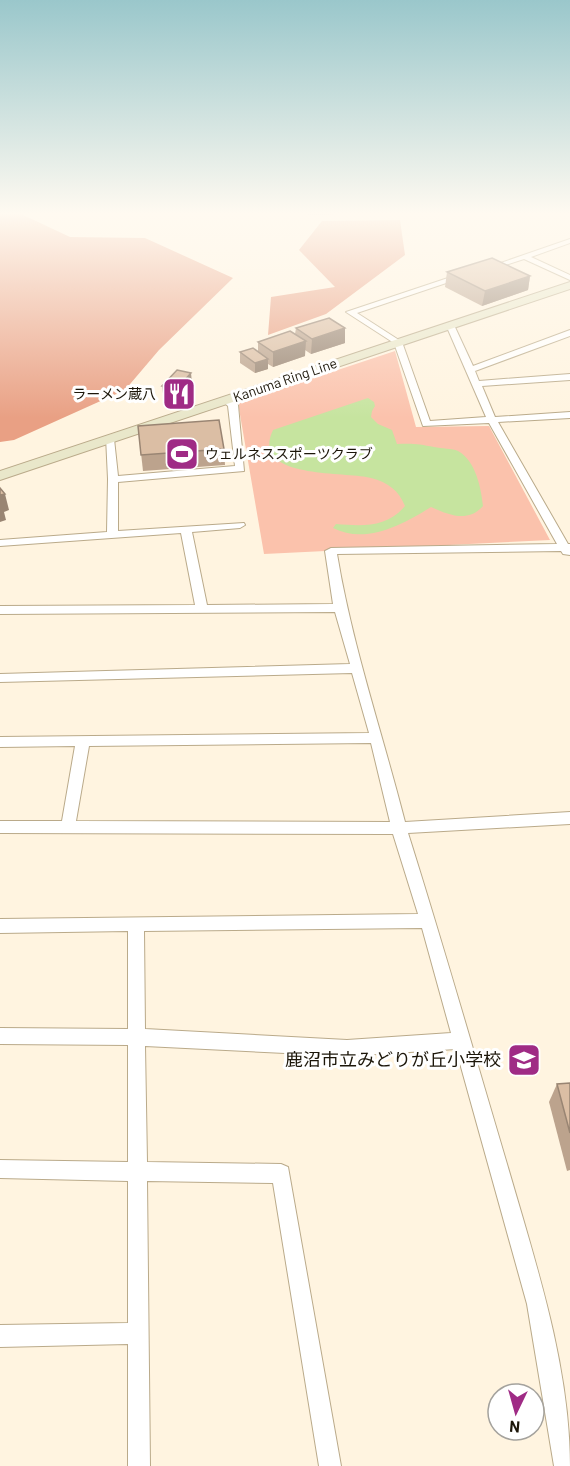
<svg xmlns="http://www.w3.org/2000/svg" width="570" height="1466" font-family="Barlow,'Noto Sans JP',sans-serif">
  <rect width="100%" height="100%" fill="#fff4e0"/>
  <!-- green -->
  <polygon fill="#fbc2ac" points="395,351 416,427 489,426 550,540 264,554 238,403"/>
  <!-- forest -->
  <g fill="#e9a084">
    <polygon points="0,213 19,213 70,237 145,238 233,278 159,350 125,390 14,440 0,442"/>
    <polygon points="400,220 405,255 326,314 268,335 271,297 335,287 299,250 322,221"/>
  </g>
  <!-- water -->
  <path fill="#c6e49f" d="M368,398L374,402L375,406L372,411L371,417L378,424L392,430L397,444C412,443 420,444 434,447C442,449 452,448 458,451C476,461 481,488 483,506C468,523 449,515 431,507C404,524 366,545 333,528L336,524C362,526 387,528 405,506C399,491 388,482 371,478C347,471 249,480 273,430Z"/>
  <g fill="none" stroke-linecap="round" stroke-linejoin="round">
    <!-- street casing -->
    <g stroke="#baaa8a" stroke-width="2">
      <g id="street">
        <polygon points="570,239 570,243 531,257 570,275 570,280 524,259 487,271 483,269"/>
        <path d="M460,274L467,276L357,313L402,342L430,421L486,417L446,325L447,323L454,325L473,366L570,330V336L475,371L479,381L570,374V380L482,386L495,417L570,412V418L498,422L568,544H570V555L563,554L561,551L337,554C352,645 382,732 405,822L570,812V824L408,833C443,944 474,1053 507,1164C535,1261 570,1365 570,1466H554L527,1304L456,1049L347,1056L145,1046L147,1162L281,1164L288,1167L341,1466H319L273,1183L147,1181L150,1466H128V1344L0,1347V1325L128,1323V1181L0,1178V1160L128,1162V1045L0,1044V1028L128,1029V931L0,933V919L418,914L393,834L0,833V821H62L75,746L0,747V737L369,733L352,673L0,682V674L350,664L335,612L0,614V606L195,605L181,533L0,546V540L107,532L108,479L106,437L114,439L118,476L235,466L228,406L221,400L226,397L238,405L244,471L118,482V531L244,523L245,525L240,528L192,532L207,605L333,604L325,551L331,548L557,544L489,423L423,426L394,343L346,312ZM371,743L390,822L76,821L89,746ZM422,928L451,1033L347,1040L145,1029L144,931Z"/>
      </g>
    </g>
    <!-- secondary casing -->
    <g stroke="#baaa8a" stroke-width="2">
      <polygon id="secondary" points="570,282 570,289 0,480 0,471"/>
    </g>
    <!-- street -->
    <use href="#street" fill="#fff" fill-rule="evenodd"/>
    <!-- secondary -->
    <use href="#secondary" fill="#e9e7ca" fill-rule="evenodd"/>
  </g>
  <!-- wall -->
  <g fill="#bca38d">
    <polygon points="308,213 365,213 309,215"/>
    <polygon points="447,272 530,276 528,290 482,306 445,287"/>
    <polygon points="296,328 345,343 311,354 305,350 305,356 273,367 268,364 268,369 255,373 240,363 240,352 258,352 258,342 295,334"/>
    <polygon points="191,373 192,389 182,400 176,399 172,403 164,401 162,386"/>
    <polygon points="138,426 224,449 225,465 143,471"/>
    <polygon points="570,1083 570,1170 567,1171 549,1102 557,1084"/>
  </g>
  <!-- shaded-wall -->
  <g fill="#998573">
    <polygon points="530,276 528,290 482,306 485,291"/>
    <polygon points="345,328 345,343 311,354 312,339"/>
    <polygon points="306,341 305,356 273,367 273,352"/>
    <polygon points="268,359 268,369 255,373 255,363"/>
    <polygon points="191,373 192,389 182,400 181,384"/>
    <polygon points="174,383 176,399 172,403 170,387"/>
    <polygon points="5,494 9,510 4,512 6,520 0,522 0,495"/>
  </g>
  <!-- building -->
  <g fill="#dbbea4" stroke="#998573" stroke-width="1.5">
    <polygon points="492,258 530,276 485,291 447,272"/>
    <polygon points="329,318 345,328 312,339 296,328"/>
    <polygon points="290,331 306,341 273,352 258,342"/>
    <polygon points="253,348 268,359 255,363 240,352"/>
    <polygon points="177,370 191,373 181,384 174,383 170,387 162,386"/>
    <polygon points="219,420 224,449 141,455 138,426"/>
    <polygon points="0,488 5,494 0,495"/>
    <polygon points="570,1083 570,1133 557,1084"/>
  </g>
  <!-- sky -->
  <linearGradient id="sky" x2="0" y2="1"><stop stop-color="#9ac7cb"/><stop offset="0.51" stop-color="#fffaf1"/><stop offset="1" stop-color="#fffaf1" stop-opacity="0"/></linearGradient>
  <rect width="570" height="418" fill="url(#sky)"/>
  <!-- icons -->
  <defs>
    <g id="restaurant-square" transform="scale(1.725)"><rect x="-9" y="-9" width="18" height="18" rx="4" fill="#9f2b85" stroke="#fff"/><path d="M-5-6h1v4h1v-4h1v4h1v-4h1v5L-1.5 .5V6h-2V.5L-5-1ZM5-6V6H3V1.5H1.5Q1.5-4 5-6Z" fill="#fff"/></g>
    <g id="stadium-square" transform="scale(1.725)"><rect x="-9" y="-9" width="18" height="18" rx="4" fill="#9f2b85" stroke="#fff"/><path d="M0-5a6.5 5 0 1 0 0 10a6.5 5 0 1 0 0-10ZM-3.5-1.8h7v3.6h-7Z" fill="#fff"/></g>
    <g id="school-square" transform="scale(1.725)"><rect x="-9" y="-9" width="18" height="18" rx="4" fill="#9f2b85" stroke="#fff"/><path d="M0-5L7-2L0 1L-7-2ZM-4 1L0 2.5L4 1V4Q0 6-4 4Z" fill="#fff"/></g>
  </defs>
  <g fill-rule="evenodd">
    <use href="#restaurant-square" x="179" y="394"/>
    <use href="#stadium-square" x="182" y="454"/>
    <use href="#school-square" x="524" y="1060"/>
  </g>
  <g text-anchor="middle" stroke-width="6" stroke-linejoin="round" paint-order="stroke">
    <!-- far-street labels -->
    <g font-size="14" fill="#1c1609" stroke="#fff">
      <text transform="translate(285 380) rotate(-19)" y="5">Kanuma Ring Line</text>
    </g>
    <!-- far-poi labels -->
    <g font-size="14" fill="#1c1609" stroke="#fff" text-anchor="end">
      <text x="156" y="399">ラーメン蔵八</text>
      <text x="205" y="459" text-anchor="start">ウェルネススポーツクラブ</text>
    </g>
    <!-- near-poi labels -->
    <g font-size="18" fill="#1c1609" stroke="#fff" text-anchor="end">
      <text x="501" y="1066">鹿沼市立みどりが丘小学校</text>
    </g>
  </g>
  <!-- north arrow -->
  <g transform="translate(516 1412) rotate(185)"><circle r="28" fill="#ffffff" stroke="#a4a29d" stroke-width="1.5"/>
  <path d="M0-4.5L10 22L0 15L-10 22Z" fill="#9f2b85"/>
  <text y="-9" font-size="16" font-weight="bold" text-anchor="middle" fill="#1c1609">N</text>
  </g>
</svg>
